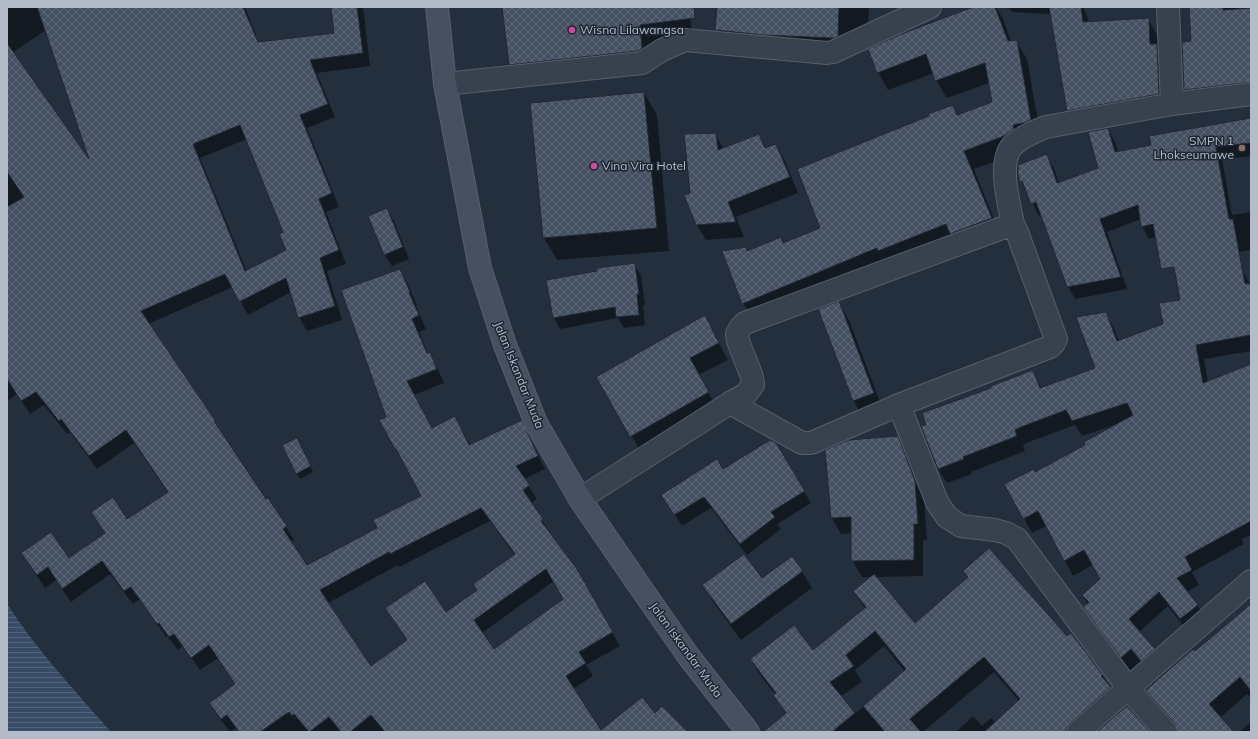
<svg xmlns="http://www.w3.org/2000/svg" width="1258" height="739" font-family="Mulish,sans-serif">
  <defs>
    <pattern id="water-rules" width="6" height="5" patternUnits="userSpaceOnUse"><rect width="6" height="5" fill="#394c67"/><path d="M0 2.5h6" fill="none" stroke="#53647b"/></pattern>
    <pattern id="building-cross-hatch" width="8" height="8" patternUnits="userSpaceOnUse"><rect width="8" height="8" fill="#455162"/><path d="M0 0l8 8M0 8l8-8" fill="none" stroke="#5d6877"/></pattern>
  </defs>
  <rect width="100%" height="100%" fill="#242f3e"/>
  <!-- water -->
  <path fill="url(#water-rules)" d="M7,604C37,650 75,691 111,732H7Z"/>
  <!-- shadow -->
  <g fill="#0007" fill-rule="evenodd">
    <path d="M7,7H245L259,43L335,34L332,7H363L370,66L317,73L335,117L307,128L339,207L326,212L346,264L327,271L342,320L307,331L299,317L291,292L248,315L233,287L148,324L214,421L222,434L266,500L286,527L294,540L290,542L307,566L378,528L422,496L380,421L387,417L400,271L408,284L417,306H416L426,329L419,332L428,354H429L437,367L444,383L414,395L432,429L455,417L470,445L521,422L545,469L524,479L537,499L531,503L542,520L550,533H549L576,570L620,646L586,665L593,676L573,689L600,731L655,714L686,732H238L236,728L230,732L218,716L210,703L236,685L218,658L200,670L183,646L178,650L167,636L166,637L140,599L133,604L110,574L71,602L56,580L45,588L22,553L69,559L168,493L134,443L97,469L70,432L67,434L44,405L30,414L17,394L9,400L7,396ZM46,30L90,160L88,161L12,53ZM247,139L285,232L287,251L247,272L200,158ZM490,521L515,556L478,590L446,613L386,609L407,641L371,667L328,603L398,565L399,567ZM554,581L565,600L494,650L482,633Z"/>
    <polygon points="503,7 689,7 693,38 650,44 652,67 520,83 510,64"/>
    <polygon points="718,7 869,7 868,33 849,32 848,55 727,49 716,30"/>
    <polygon points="976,7 996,7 1003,19 1011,42 1016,41 1027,59 1041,138 1015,154 974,169 1001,236 754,321 743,303 745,248 747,252 781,239 784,244 822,229 930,117 953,106 958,115 993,102 989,83 947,98 936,80 934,73 888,90 878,72"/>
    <polygon points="1008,7 1083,7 1087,15 1089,23 1148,19 1157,35 1158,47 1165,60 1167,109 1077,126 1068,110 1051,14 1012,12"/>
    <polygon points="1190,7 1251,7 1251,95 1192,102 1185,90 1192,42"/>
    <polygon points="644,93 657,115 669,251 557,260 544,238"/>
    <polygon points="1251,119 1251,156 1222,159 1232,215 1251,212 1251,250 1166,265 1156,237 1149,239 1142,226 1141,219 1107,232 1127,289 1075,299 1068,286 1042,215 1039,216 1021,181 1046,156 1054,168 1059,184 1099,169 1108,129 1115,142 1118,152 1152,146"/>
    <polygon points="715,134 724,149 759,135 767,149 776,145 785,161 798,193 736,217 744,237 706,240 697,225 691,193"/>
    <polygon points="387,209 394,221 409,259 392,266 385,255 369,216"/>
    <polygon points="634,264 641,275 645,305 643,305 645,325 624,328 618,318 560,329 554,318"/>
    <polygon points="1243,272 1250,284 1251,284 1251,351 1204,359 1208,382 1251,365 1251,535 1241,539 1244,544 1192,572 1199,585 1187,592 1197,605 1206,620 1189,633 1168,606 1139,632 1154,649 1162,664 1131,672 1093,622 1085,607 1088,604 1083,595 1101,579 1093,565 1073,576 1046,526 1032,533 1006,485 1035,473 1087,445 1114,426 1114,425 1082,436 1075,425 1029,442 1023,445 1025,451 971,472 972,474 947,483 938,469 927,425 992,389 1033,371 1042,389 1097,369 1105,313 1114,328 1119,342 1164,324 1181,301"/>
    <polygon points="839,303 849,320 883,410 863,418 853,400"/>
    <polygon points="705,317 728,360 698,375 718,409 641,452 598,377"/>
    <path d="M897,437L907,454L924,498L927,540H923V576L875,577L914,624L968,578L964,572L1102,675L1119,703L1085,732H956L973,716L982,726L991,718L996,723L1019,701L994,672L923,732H767L786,715L775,695H776L760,675L751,659L813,651L865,609L854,591L872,577H862L852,560V533L841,534L832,518L826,451ZM884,646L905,672L855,714L840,697L862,682L855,670Z"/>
    <polygon points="300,444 313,472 300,479 297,473"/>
    <polygon points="775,444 811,503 777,524 781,529 747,555 711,508 682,526 669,506 723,470"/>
    <polygon points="802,571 812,588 741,640 713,602 703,585 762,579"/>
    <polygon points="1251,605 1251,698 1247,694 1220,718 1233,732 1179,732 1156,705 1147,690 1195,653"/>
    <polygon points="1251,722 1251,732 1239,732"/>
  </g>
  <!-- building -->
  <g fill="url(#building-cross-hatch)" stroke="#1f2835" fill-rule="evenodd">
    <path d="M37,7H243L258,42L334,33L331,7H357L363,53L310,60L328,104L300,115L332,193L319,199L339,250L320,258L335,306L298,318L286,278L239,302L225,274L141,311L215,420L214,421L266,499L268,498L287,526L283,529L307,565L377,528L373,520L421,496L396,449H395L379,420L386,417L341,290L400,269L410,292L409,293L419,315L412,319L427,353L430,352L437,369L407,381L432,428L455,416L469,445L522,420L538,456L516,466L530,485L523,490L543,519L541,521L577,569L613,632L579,652L586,663L566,676L601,730L642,697L655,713L662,706L688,732H385L371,715L350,732H341L329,717L309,732L294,714L292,716L289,712L260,732H239L227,715L221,719L209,703L235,684L209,645L191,658L174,634L169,637L159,623L157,624L131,587L124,591L102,561L62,589L48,567L37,575L21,553L51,532L69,558L105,533L91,512L113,497L127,519L168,492L126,430L89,456L61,419L59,421L36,392L21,401L7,379V207L24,197L7,172V43L89,159ZM240,125L283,232L279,234L286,250L245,271L193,144ZM481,508L515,554L473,584L477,590L446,612L425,581L385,608L407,640L371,666L320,590L389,552L390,554ZM546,569L563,599L494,649L474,620Z"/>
    <polygon points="502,7 694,7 695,18 640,25 642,48 638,51 509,65"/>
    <polygon points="717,7 839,7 838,36 834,38 764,35 715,30"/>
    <polygon points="973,7 995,7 1008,41 1017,40 1031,120 1023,123 1013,125 1014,129 1004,136 964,151 992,218 950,234 946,224 878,251 877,248 742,304 722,251 746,247 747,251 781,237 783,243 820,228 797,169 929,116 928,114 953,105 957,115 992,102 985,63 935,81 926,54 877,73 868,49 904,33"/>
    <polygon points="1049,7 1081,7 1083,22 1149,18 1150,44 1157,44 1159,94 1067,111"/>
    <polygon points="1189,7 1223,7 1223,10 1251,8 1251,82 1184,90 1182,42 1191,41"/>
    <polygon points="644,92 657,228 543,238 530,103"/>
    <polygon points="1251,118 1251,143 1216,147 1229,219 1233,219 1245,284 1251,283 1251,335 1196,345 1203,383 1251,364 1251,521 1185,557 1192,570 1177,578 1198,605 1180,619 1159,592 1129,619 1155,649 1141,661 1131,649 1121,658 1083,607 1089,602 1082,595 1100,579 1084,550 1064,561 1038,511 1023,519 1004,484 1034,469 1035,472 1085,445 1084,442 1133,415 1127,403 1072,421 1066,410 1021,427 1015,430 1017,436 963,457 964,459 938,469 921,426 926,425 922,413 991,388 991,386 1033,370 1040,388 1095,368 1076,317 1106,312 1117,341 1163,324 1159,303 1180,300 1174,267 1161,269 1153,224 1141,227 1138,205 1100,219 1121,277 1067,287 1036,202 1031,204 1022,181 1020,182 1018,174 1018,165 1047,154 1057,183 1098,168 1088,132 1108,128 1115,152 1151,145 1149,136"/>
    <polygon points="716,133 718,150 759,134 765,148 776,144 790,177 728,202 736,222 696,225 684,195 690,193 684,134"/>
    <polygon points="387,208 403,247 384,255 368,216"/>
    <polygon points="635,263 639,294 637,294 639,315 616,317 615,307 553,318 546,280 597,271 597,268"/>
    <polygon points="839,301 874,393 853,401 818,309"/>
    <polygon points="705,315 719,343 690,358 709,392 630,437 596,377"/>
    <polygon points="898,436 915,481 918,524 914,524 914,560 851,561 851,517 831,518 825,450 849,440"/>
    <polygon points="297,438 311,466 296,474 282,445"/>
    <polygon points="770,440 776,443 805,491 771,512 775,517 740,544 704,497 674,515 661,495 717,459 723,469"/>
    <polygon points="989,548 1067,636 1071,633 1103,675 1101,676 1111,687 1070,723 1066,728 1066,732 984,732 1020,699 984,657 910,719 921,732 885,732 863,706 906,669 875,631 846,655 854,666 830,682 855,713 832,732 763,732 786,713 773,695 776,693 750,659 794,625 813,650 866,607 853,591 874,574 915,623 968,577 963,571"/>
    <polygon points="744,554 762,578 792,556 803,571 731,624 702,585"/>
    <polygon points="1251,604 1251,691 1240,677 1209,704 1234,732 1178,732 1175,724 1146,690 1193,649 1195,651"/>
    <polygon points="1127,706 1150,732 1097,732"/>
  </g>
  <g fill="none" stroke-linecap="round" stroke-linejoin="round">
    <!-- street casing -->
    <g stroke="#565f6c" stroke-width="24">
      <g id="street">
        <polyline points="1168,7 1172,104"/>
        <polyline points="445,84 642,63 662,50 685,40 827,53 833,52 930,7"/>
        <path d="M1013,224C1009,204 997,161 1013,145C1023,136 1034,132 1046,127L1172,104L1251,94"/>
        <polyline points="899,405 937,502 947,517 961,526 995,530 1006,533 1017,539 1129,689 1166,732"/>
        <polyline points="580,499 730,403 746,394 753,385 752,377 738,341 737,334 740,328 745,323 1013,224 1017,232 1056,339 1054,343 1050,347 899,405 811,443 802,443 730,403"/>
        <polyline points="1078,732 1251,581"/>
      </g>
    </g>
    <!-- secondary casing -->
    <g stroke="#565f6c" stroke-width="24">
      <polyline id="secondary" points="437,7 445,84 480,268 505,345 536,423 580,499 636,581 689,657 748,732"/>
    </g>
    <!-- street -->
    <use href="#street" stroke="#38414e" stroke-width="22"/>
    <!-- secondary -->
    <use href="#secondary" stroke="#465061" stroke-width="22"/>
  </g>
  <!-- markers -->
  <g fill="#d1479c" stroke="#1d2633" stroke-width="1.5">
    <circle cx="572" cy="30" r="4"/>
    <circle cx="594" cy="166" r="4"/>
  </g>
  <circle fill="#8d6e63" stroke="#1d2633" stroke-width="1.5" cx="1242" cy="148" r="4"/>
  <g text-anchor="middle" stroke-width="3" stroke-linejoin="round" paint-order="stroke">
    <!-- poi labels -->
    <g font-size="12" fill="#b4bcc9" stroke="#1d2633" text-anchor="start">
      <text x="580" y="34">Wisna Lilawangsa</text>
      <text x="1234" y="145" text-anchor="end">SMPN 1<tspan x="1234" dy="14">Lhokseumawe</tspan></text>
      <text x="602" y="170">Vina Vira Hotel</text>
    </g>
    <!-- street labels -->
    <g font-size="12" fill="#b4bcc9" stroke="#1d2633">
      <text transform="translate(519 375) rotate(68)" y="4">Jalan Iskandar Muda</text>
      <text transform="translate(686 650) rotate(54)" y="4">Jalan Iskandar Muda</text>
    </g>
  </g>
  <!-- border -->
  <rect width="1258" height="739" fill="none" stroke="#b4bcc9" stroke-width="16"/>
</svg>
